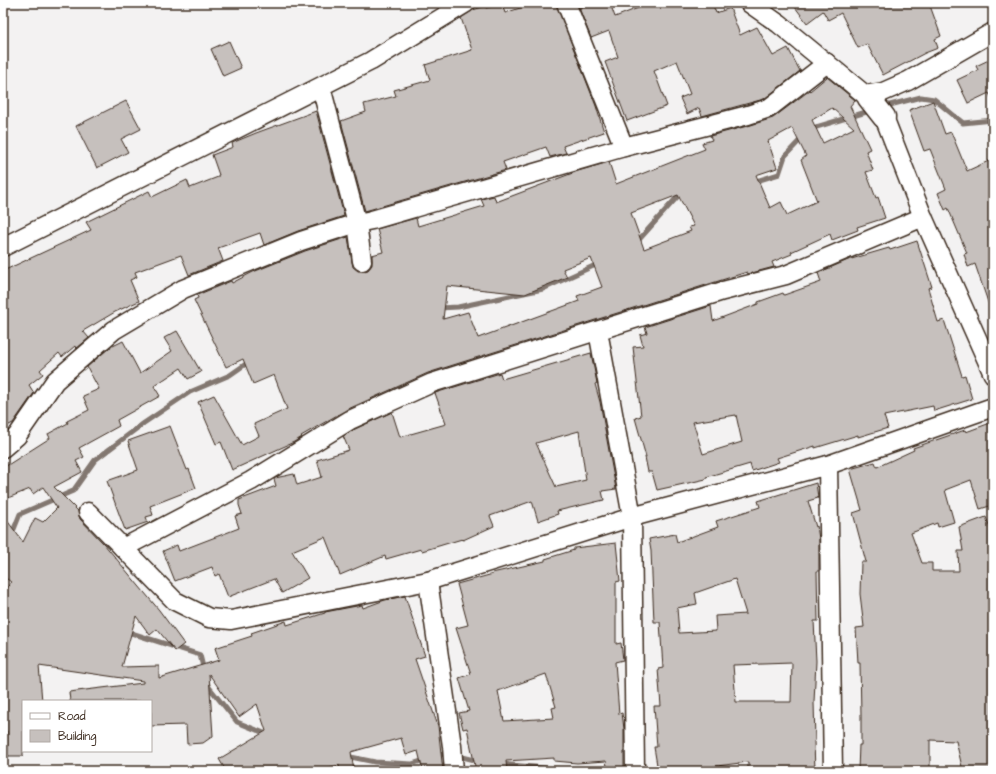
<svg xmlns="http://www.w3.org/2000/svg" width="996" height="774" font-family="'Architects Daughter',sans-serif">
  <rect width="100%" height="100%" fill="#f3f2f2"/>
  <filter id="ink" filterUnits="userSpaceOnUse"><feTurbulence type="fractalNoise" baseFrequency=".025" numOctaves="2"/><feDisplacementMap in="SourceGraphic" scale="8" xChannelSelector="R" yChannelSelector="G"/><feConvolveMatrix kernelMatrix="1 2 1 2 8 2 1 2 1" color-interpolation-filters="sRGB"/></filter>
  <g filter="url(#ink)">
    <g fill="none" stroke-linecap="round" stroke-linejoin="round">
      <!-- stream -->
      <g stroke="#827770" stroke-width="5">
        <polyline points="882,107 921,97 934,99 963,123 993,120"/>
        <polyline points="810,130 813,128 873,110"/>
        <polyline points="753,182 779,174 785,156 803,137"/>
        <polyline points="636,243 679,195 684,193"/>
        <polyline points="439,308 458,307 543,289 600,263"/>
        <polyline points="3,544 14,529 20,514 73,491 95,460 144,423 190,392 230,375 250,361"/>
        <polyline points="125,631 200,655 204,671"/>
        <polyline points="207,683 209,687 237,722 269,735"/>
        <polyline points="346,756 375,762 412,764 427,759"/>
        <polyline points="436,756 446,753 479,761"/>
        <polyline points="501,764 577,771"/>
      </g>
    </g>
    <!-- building -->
    <g fill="#c6c0bd" stroke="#3b2a1e" fill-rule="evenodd">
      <polygon points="535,3 556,3 596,106 604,132 563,146 566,153 550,157 546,147 503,162 506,170 365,211 341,121 366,112 364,104 396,96 394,90 430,80 425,65 472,50 461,18 473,10 485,6 486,8 502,4 505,13"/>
      <polygon points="593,3 610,3 615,17 651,3 712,3 716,13 730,8 740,35 757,27 773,56 788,48 800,71 764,99 702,116 699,108 687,114 680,98 690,94 677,61 654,71 667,106 627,121 605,62 618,57 609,31 591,38 579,8"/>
      <polygon points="792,3 929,3 941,36 935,39 938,48 925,53 883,75 867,44 858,48 841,13 828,20 823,11 807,23"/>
      <polygon points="229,41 241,68 223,76 211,49"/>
      <polygon points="993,58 993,101 989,93 968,103 957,80 978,70 976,66"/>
      <path d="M827,77L855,100L850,106L870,149L866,151L873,170L866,172L876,198L878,197L885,218L857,227L858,230L832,240L830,234L791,252L792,254L772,262L774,267L748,274L747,272L428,373L346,410L301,436L302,437L294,442L232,470L221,442L216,444L198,402L214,395L242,445L259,436L254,424L287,409L274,375L253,384L243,359L226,367L194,300L198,298L197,295L231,281L232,283L253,272L305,251L348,237L352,262L353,267L358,271H364L368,270L372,265V255L383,252L377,229L416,218L418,226L484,206L481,199L494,196L496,202L578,171L609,162L616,184L705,149L702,143L712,140L710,136L751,125L773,118L810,90V91ZM832,108L854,128L823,143L812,120ZM792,128L806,156L801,160L817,201L787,215L781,202L770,208L756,175L777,168L768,141ZM678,195L694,226L689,227L691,231L644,249L631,213ZM591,258L602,287L577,296L579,301L478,338L468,312L443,319L447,286L525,294L567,277L563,269Z"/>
      <polygon points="126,101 141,129 121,139 128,152 97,168 76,126"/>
      <polygon points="933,101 945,134 951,132 967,171 993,159 993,310 991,311 975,264 968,267 964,254 967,253 948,208 945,210 938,193 946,189 930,149 924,151 909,110"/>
      <polygon points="316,111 344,216 298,231 264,245 260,233 218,248 223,261 189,275 181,255 135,272 137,277 130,280 139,301 115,312 83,331 89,338 76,349 75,346 62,357 59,353 40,370 43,374 29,385 34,393 13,423 3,428 3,271 91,230 86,222 149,191 152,197 187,180 190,188 218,177 218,175 219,175 212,155 233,147 232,143 256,133"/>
      <path d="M917,241L932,287L928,288L938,322L944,320L962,376L965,375L972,399L934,411L933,406L884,416L888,428L858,437V435L815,448V446L777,458L779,462L752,471L750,464L706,477V479L657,490L652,472H648L645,457H646L635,418L641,416L633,347L643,346L640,335L647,333L645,327L711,306L713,321L758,304V302L783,293L784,295L821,282L818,273L848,260L889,248L890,250ZM736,415L742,442L703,454L693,422Z"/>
      <polygon points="177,331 201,372 188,379 181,368 154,386 160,396 117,420 119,426 79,448 84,457 76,461 82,472 54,487 78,511 80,519 104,544 159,610 184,644 175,651 157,629 150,635 136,616 122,667 159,666 159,678 219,660 215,648 252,636 251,633 286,621 287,625 325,613 325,612 362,605 363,608 385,600 405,596 425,656 415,659 438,726 443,771 423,771 418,751 406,755 401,738 351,752 354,771 340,771 339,765 315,771 226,771 219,759 266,731 257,704 239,717 209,674 213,736 203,743 187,744 186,725 151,726 151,701 70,701 69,692 143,683 143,681 39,666 42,701 23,701 23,756 7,756 7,731 3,731 3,593 11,582 3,576 3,515 23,542 35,518 43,522 57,508 43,487 33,494 30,489 3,500 3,468 50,438 48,434 68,423 67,421 89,410 83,396 99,389 87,367 109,348 123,341 140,373 172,351 164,338"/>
      <path d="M591,353L597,383L595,384L600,402L616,489L602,491L604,500L557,511L558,514L538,521L532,501L490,516L494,526L463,540L462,539L422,551L421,549L386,559L385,556L340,575L325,537L292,551L308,578L282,593L274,579L228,597L219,574L215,576L212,567L175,581L163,551L177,545L179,551L239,528L235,516L242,514L239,505V500L276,486L274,479L275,478L294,474L297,485L322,477L317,460L349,450L343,436L355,429L392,412L400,437L446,424L435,393L500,373L502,379ZM579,431L586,480L556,487L536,443Z"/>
      <polygon points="993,422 993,505 980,509 971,480 945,490 954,522 938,527 937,523 911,533 922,563 932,563 932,571 959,571 958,551 963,551 959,527 986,517 993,535 993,771 963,771 956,741 930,740 930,771 858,771 859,745 861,745 861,715 860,663 858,663 856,628 864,627 860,594 861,562 866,562 853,513 862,510 850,469 875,462 877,467 914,450 913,448 965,430 966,432"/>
      <polygon points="170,426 187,470 189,469 196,488 150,506 153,515 146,517 148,522 125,530 107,481 138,470 128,441"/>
      <path d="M816,483L818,498L808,501L816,527L817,526L819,539V571H817L818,621H814L816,661L814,702L815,741H814L815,771H748V762L678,771H658L654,747H657L654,706H661L658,669L663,668L660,622H654L651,551L649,539L675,534L677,542L718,527L716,521L760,507L758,501ZM735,579L746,614L715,616L716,631L679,633L677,608L697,604L695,593ZM792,663L791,702H736L733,665Z"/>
      <path d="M616,543L620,581L616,582V644L621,643L623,660L615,662L619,714L622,713L624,729V771H608L606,761L577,763L554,761V758L506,761L507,771H476L467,728L463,729L459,713L469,711L459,678L471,674L456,628L468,625L457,584L493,574L492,573L545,561V559L574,550V548ZM546,674L556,707L552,708L554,718L504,721L498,691Z"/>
    </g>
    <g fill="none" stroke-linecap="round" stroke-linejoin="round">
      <!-- minor casing -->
      <g stroke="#3b2a1e" stroke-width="21">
        <g id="minor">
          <polyline points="566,3 624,147"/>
          <polyline points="749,3 779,24 869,98"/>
          <polyline points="321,87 357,223 362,261"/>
          <polyline points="865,95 883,92 908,81 993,32"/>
          <polyline points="884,117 923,217 993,374"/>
          <polyline points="3,247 371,61 466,3"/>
          <polyline points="598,331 632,517 635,771"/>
          <polyline points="3,448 17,436 55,381 114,330 183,289 301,241 357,223 372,220 624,147 748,115 769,108 827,63"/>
          <polyline points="828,465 833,771"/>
          <polyline points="88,512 175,601 209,618 231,620 428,581 632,517 828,465 993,407"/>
          <polyline points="123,548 251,481 350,420 432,383 723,291 786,275 923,217"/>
          <polyline points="428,581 452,746 454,771"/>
        </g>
      </g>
      <!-- tertiary casing -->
      <g stroke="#3b2a1e" stroke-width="25">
        <polyline id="tertiary" points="869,98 884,117"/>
      </g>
      <!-- minor -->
      <use href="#minor" stroke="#fff" stroke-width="18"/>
      <!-- tertiary -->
      <use href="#tertiary" stroke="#fff" stroke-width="22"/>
    </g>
  </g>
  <!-- margin -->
  <rect width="996" height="774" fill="none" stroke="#fff" stroke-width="16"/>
  <rect x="8" y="8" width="980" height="758" fill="none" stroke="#3b2a1e" stroke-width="1.5" filter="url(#ink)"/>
  <!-- legend -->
  <rect x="22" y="700" width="130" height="52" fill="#ffffff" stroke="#b1aaa5"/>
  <rect x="30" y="713" width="20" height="6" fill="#ffffff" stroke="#b1aaa5"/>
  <text x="58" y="720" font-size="12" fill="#3b2a1e">Road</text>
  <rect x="30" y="730" width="20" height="12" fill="#c6c0bd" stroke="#b1aaa5"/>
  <text x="58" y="740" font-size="12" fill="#3b2a1e">Building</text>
</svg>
